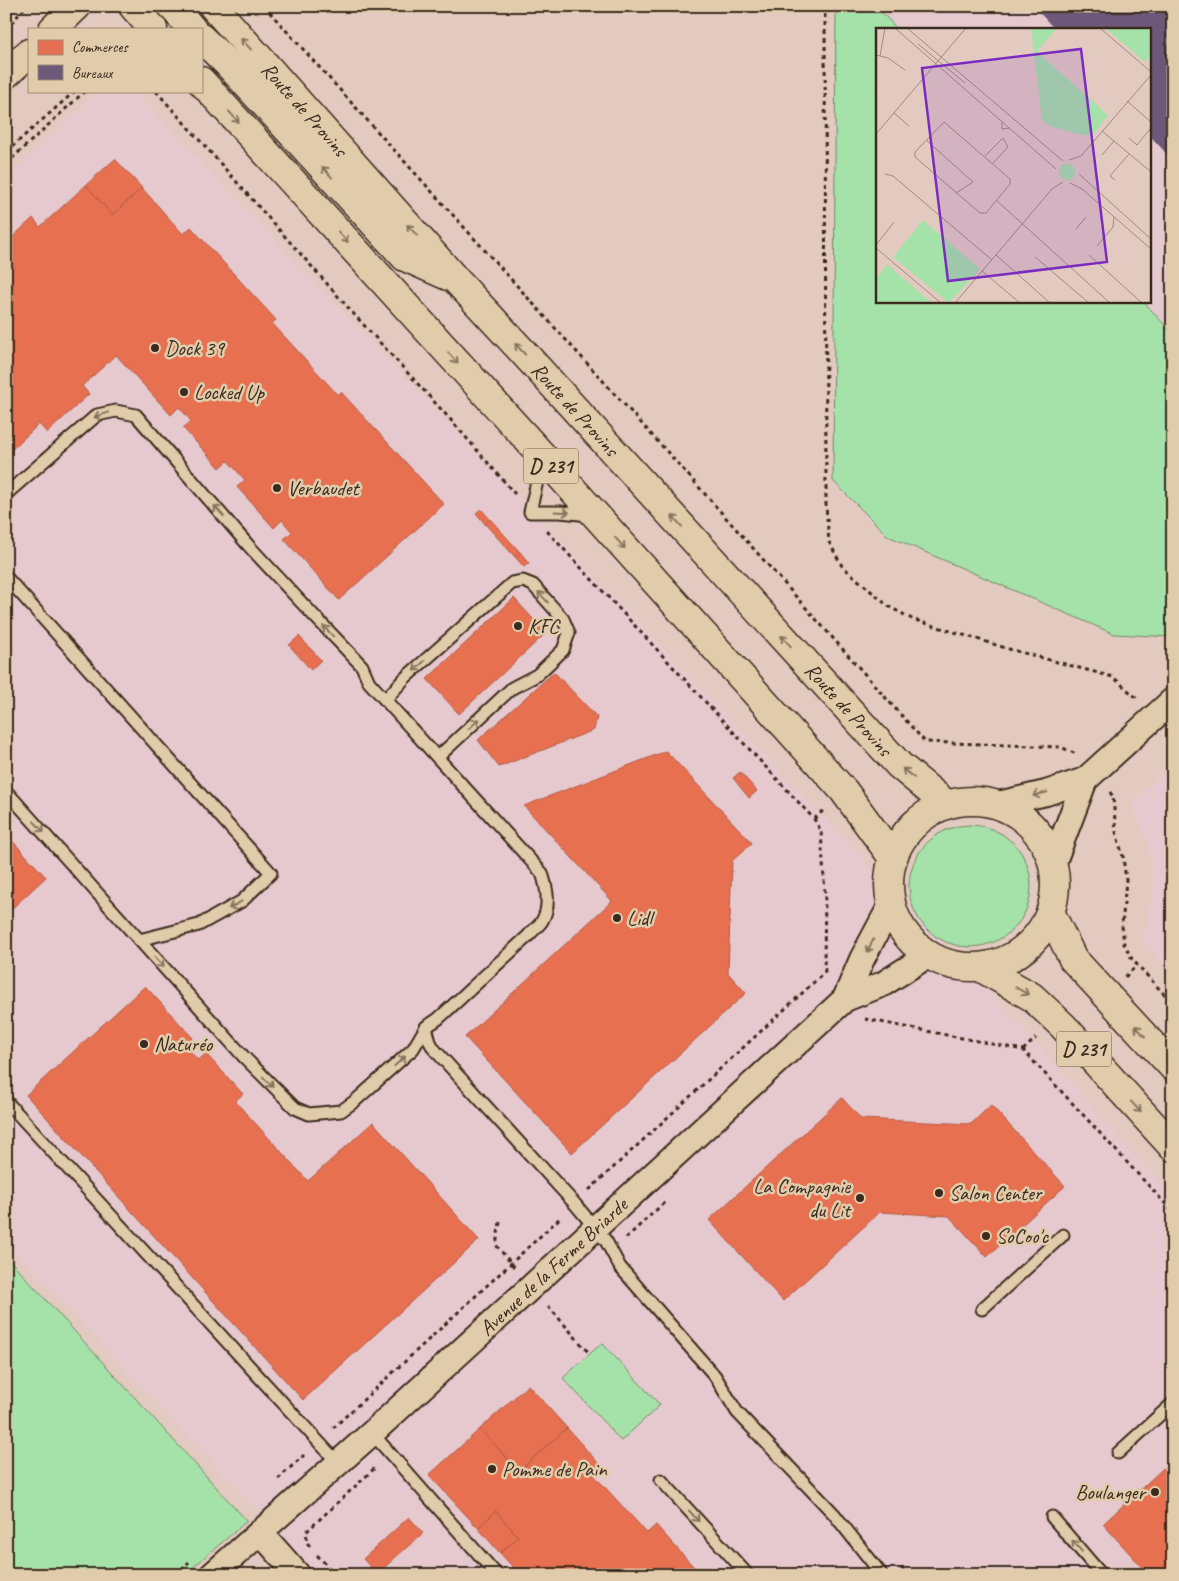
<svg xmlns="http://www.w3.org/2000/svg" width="1179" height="1581" font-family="Caveat,sans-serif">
  <rect width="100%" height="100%" fill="#e3cac0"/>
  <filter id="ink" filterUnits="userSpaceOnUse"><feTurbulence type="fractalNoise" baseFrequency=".02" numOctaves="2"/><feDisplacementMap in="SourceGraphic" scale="10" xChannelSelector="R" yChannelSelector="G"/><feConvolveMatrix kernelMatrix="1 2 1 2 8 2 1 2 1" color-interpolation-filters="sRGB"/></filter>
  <g filter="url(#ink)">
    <!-- built -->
    <g fill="#e5c9cf">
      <polygon points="876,6 1173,6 1173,334 1143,301 1150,301 1150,29 897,29"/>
      <polygon points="99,91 134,91 1012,1016 1173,1198 1173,1575 318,1575 6,1242 6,178"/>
      <polygon points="1173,764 1173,975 1143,943 1152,896 1152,870 1147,841 1132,802"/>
    </g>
    <!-- green -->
    <g fill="#a5e2a9" stroke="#708664">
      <polygon points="836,6 876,6 897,29 878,29 878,301 1143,301 1173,334 1173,637 1114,634 888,536 833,481"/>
      <circle cx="970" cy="886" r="61"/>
      <polygon points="6,1256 247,1521 184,1575 6,1575"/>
      <polygon points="602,1343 660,1405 621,1441 563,1378"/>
    </g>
    <!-- shops -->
    <g fill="#e76f51" stroke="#b35a42">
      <polygon points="115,159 142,188 112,215 86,185"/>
      <polygon points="86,185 112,215 142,188 183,234 191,227 276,320 272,323 338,395 341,392 444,504 339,600 284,539 292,532 282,520 274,528 237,487 245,480 228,461 220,468 183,428 191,421 179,407 171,415 116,355 82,386 89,394 47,433 39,424 6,455 6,243 33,218 40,227"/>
      <polygon points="481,509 490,519 485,524 476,513"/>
      <polygon points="490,519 520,552 515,557 485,524"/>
      <polygon points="520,552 529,563 524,567 515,557"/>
      <polygon points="514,598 546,633 459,714 427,679"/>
      <polygon points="299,636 321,660 311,670 289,645"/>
      <polygon points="554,672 597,717 594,730 499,767 478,740"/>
      <polygon points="666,751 752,843 732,861 728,973 746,993 572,1153 465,1037 612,901 524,806"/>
      <polygon points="740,772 757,791 749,798 733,778"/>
      <polygon points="6,834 46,877 6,914"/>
      <polygon points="145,986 193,1038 185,1046 198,1060 206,1054 243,1094 235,1101 308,1181 373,1122 479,1240 303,1400 26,1095"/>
      <polygon points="842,1098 861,1119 971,1124 991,1105 1065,1186 987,1257 949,1216 880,1212 783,1301 709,1220"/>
      <polygon points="528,1385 567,1428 519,1471 480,1429"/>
      <polygon points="567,1428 600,1465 592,1473 647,1533 656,1525 701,1575 520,1575 500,1553 518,1537 496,1511 478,1528 429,1475 480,1429 519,1471"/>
      <polygon points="1173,1459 1173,1575 1149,1575 1103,1524"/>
      <polygon points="496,1511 518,1537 500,1553 478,1528"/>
      <polygon points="409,1517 423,1533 377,1574 363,1559"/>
    </g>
    <!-- offices -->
    <polygon fill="#6d597a" stroke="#5e4b5e" points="1034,6 1173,6 1173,160 1150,135 1150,29 1055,29"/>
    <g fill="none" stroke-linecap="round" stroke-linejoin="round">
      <!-- lane casing -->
      <g stroke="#3b2a1e" stroke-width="15">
        <g id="lane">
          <polyline points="538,457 538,477 530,512 560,512 590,515"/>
          <path d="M6,494L97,415L116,411L136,415L248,545L300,601L362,666L369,682L542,873C547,888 551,906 542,921C539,926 532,931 528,936L438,1019L426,1027L413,1049L355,1101L341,1111L309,1114L295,1108L244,1057L6,791"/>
          <polyline points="6,577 271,873 242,901 199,925 139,940"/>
          <polyline points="385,700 405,678 512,583 523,581 533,585 563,619 569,633 563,650 537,675 512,688 438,757"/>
          <polyline points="426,1027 430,1042 434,1049 575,1204 606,1241 620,1267 715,1376 737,1412 834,1514 882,1575"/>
          <polyline points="6,1101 338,1463"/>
          <polyline points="982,1309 1063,1235"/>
          <polyline points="372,1433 497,1575"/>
          <polyline points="1118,1453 1173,1403"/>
          <polyline points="661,1480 748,1575"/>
          <polyline points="1052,1517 1102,1575"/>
        </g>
      </g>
      <!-- street casing -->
      <g stroke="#3b2a1e" stroke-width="28">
        <g id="street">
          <polyline points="994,805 1046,793 1085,780 1173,700"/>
          <polyline points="1055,859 1085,780"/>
          <polyline points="845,999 862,959 892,903"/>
          <polyline points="260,1532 298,1575"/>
          <path id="s1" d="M212,1575L372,1433L845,999L883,984L927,956"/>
        </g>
      </g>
      <!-- secondary casing -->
      <g stroke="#3b2a1e" stroke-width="31">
        <g id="secondary">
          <polyline points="53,29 77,6"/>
          <polyline points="6,74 29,53"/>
        </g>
      </g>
      <!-- primary casing -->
      <g stroke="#3b2a1e" stroke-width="31">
        <g id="primary">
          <polyline points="133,6 153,29"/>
          <polyline points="172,6 192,29"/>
          <path id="s2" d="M213,6L456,280L522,351L899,765L946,804"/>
          <polyline points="201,38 228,64 405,257 448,276"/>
          <polyline points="201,81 538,451 844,791 893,858"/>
          <circle cx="972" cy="884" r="83"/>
          <polyline points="1051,914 1073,959 1173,1067"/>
          <polyline points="980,967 1032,997 1063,1026 1173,1147"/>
        </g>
      </g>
      <!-- path -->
      <g stroke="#3b2a1e" stroke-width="3" stroke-dasharray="4 4" stroke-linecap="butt">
        <polyline points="264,6 689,476 925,742 1061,747 1076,754"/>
        <polyline points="825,6 826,506 829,542 842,566 888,606 912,619 1009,649 1113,677 1138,699"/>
        <polyline points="6,29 26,6"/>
        <polyline points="156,91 352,312 450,419 515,494"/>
        <polyline points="6,152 75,91"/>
        <polyline points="6,164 85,91"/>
        <polyline points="547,531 814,819 821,831 825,894 824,960 825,972 827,975"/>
        <polyline points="1110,792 1113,797 1116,832 1123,857 1126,880 1122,926 1124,944 1132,959 1173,1004"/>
        <polyline points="814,819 825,809"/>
        <polyline points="1125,977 1137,965"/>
        <polyline points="865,1019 1023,1050 1173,1212"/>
        <polyline points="1023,1050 1036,1038"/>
        <polyline points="589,1190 825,972"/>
        <polyline points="500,1222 496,1245 516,1269"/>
        <polyline points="626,1238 667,1200"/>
        <polyline points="548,1306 590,1354"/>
        <polyline points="333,1428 561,1217"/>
        <polyline points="278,1479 304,1455"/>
        <polyline points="310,1546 308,1544 306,1532 376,1467"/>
        <polyline points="317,1555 336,1575"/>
        <polyline points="901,1568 908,1575"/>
        <polyline points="175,1575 189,1562"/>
      </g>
      <!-- lane -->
      <use href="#lane" stroke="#e0ccaa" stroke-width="11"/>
      <!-- street -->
      <use href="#street" stroke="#e0ccaa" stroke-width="24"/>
      <!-- secondary -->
      <use href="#secondary" stroke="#e0ccaa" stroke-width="28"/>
      <!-- primary -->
      <use href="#primary" stroke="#e0ccaa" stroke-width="28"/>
    </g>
    <!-- one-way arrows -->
    <defs><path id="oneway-shaft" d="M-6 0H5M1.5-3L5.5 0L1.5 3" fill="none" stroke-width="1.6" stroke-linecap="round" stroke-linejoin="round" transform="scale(1.25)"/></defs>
    <g stroke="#85735d">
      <use href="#oneway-shaft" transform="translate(246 44) rotate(-132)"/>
      <use href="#oneway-shaft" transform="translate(234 117) rotate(48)"/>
      <use href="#oneway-shaft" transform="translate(327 172) rotate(-132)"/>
      <use href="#oneway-shaft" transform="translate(412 230) rotate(-132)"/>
      <use href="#oneway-shaft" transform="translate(343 237) rotate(48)"/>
      <use href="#oneway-shaft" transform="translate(520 349) rotate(-133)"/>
      <use href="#oneway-shaft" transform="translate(453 358) rotate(48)"/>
      <use href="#oneway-shaft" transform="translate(101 415) rotate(161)"/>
      <use href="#oneway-shaft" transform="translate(219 511) rotate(-131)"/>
      <use href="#oneway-shaft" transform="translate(562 512) rotate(3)"/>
      <use href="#oneway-shaft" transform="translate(677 521) rotate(-132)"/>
      <use href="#oneway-shaft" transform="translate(620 543) rotate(48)"/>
      <use href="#oneway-shaft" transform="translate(543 597) rotate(-132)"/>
      <use href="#oneway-shaft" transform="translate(328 631) rotate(-134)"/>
      <use href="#oneway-shaft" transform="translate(786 641) rotate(-132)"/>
      <use href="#oneway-shaft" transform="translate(419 666) rotate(138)"/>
      <use href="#oneway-shaft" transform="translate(474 724) rotate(-43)"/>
      <use href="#oneway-shaft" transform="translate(908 773) rotate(-140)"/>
      <use href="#oneway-shaft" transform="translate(1040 794) rotate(166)"/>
      <use href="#oneway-shaft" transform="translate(39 827) rotate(48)"/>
      <use href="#oneway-shaft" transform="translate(235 905) rotate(151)"/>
      <use href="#oneway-shaft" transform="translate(870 946) rotate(118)"/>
      <use href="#oneway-shaft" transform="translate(159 962) rotate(48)"/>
      <use href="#oneway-shaft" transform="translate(1022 991) rotate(30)"/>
      <use href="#oneway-shaft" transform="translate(1140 1031) rotate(-133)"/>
      <use href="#oneway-shaft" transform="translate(400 1061) rotate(-42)"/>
      <use href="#oneway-shaft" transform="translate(268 1082) rotate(45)"/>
      <use href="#oneway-shaft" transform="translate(1136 1107) rotate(48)"/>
      <use href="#oneway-shaft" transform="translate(694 1516) rotate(47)"/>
      <use href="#oneway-shaft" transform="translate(1077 1546) rotate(-131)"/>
    </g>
  </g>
  <!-- markers -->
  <g fill="#3b2a1e" stroke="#e0ccaa" stroke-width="2">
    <circle cx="155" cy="348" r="5"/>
    <circle cx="184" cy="392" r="5"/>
    <circle cx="277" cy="488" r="5"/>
    <circle cx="518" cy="626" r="5"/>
    <circle cx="617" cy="918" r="5"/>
    <circle cx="144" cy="1044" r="5"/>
    <circle cx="939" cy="1193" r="5"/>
    <circle cx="860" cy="1198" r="5"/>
    <circle cx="986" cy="1236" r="5"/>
    <circle cx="492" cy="1469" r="5"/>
    <circle cx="1155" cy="1492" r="5"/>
  </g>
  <g text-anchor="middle" stroke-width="5" stroke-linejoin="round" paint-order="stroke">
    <!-- shield labels -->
    <g fill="#e0ccaa" stroke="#6c5b48" stroke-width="1">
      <rect x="523.5" y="448.5" width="55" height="35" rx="4"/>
      <rect x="1056.5" y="1031.5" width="55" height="35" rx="4"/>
    </g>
    <g font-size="20" font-weight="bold" fill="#3b2a1e">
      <text x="551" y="473">D 231</text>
      <text x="1084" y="1056">D 231</text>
    </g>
    <!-- street labels -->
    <g font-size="21" fill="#3b2a1e" stroke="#e0ccaa">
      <text dy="7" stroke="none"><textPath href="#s2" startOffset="138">Route de Provins</textPath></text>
      <text dy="7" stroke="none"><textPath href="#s2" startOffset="542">Route de Provins</textPath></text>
      <text dy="7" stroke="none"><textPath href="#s2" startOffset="948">Route de Provins</textPath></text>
      <text dy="7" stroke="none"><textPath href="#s1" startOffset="460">Avenue de la Ferme Briarde</textPath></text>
    </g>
    <!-- poi labels -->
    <g font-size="21" fill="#3b2a1e" stroke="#e0ccaa" text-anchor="start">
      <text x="165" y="355">Dock 39</text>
      <text x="194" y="399">Locked Up</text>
      <text x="287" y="495">Verbaudet</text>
      <text x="528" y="633">KFC</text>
      <text x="627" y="925">Lidl</text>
      <text x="154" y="1051">Naturéo</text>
      <text x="850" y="1193" text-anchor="end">La Compagnie<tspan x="850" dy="24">du Lit</tspan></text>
      <text x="949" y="1200">Salon Center</text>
      <text x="996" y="1243">SoCoo'c</text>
      <text x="502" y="1476">Pomme de Pain</text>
      <text x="1145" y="1499" text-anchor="end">Boulanger</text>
    </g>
  </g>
  <!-- overview -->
  <g transform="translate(876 28)">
    <rect width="275" height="275" fill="#e3cac0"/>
    <path d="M155,0H181L162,22L163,26L232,87L217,107H206L174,98L166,92ZM229,0H275V28L269,34ZM183 144a8 8 0 1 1 16 0a8 8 0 1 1-16 0ZM47,192L104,241L73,275L17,229ZM12,236L13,238L56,275H0V250Z" fill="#a5e2a9"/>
    <path fill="none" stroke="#a08a7f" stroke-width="1" d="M19,0L180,141M31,0L187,133M224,0L275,44M42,16L89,55M0,27L12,30L29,42M4,28L9,0M251,73L275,94M18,85L33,98M68,94L134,151V156L110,185H104L39,129V124ZM126,94V101L134,100M226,103L275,144M0,106L90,0M253,110L261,117L275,100M50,112L97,154L80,165M226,127L238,113M109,128L127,110L132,119L117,135M193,132L205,128L275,47M9,146L17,148L116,232M203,146L275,211M239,152L234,148L253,126M194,155L206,161L275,221M120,172L234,275M200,201L210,189M0,217L18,194M221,218L237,199L238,189M0,220L65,275M120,227L174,275M213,227L266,275M159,229L213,275M106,243L144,275M79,275L176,161L187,154"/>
    <path fill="#7b2cbf" fill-opacity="0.15" stroke="#7b2cbf" stroke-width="2.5" d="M205,21L231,234L72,253L46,40Z"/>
    <rect width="275" height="275" fill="none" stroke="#3b2a1e" stroke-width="2.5"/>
  </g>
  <!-- margin -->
  <rect width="1179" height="1581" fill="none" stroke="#e0ccaa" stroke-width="25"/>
  <rect x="12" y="12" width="1154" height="1556" fill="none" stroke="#3b2a1e" stroke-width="2" filter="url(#ink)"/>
  <!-- legend -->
  <rect x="28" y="28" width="175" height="65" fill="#e0ccaa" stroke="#9e8b72"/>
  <rect x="38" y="40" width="25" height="15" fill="#e76f51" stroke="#9e8b72"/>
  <text x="72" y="52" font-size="15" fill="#3b2a1e">Commerces</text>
  <rect x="38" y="65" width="25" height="15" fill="#6d597a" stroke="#9e8b72"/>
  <text x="72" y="78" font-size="15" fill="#3b2a1e">Bureaux</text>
</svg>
